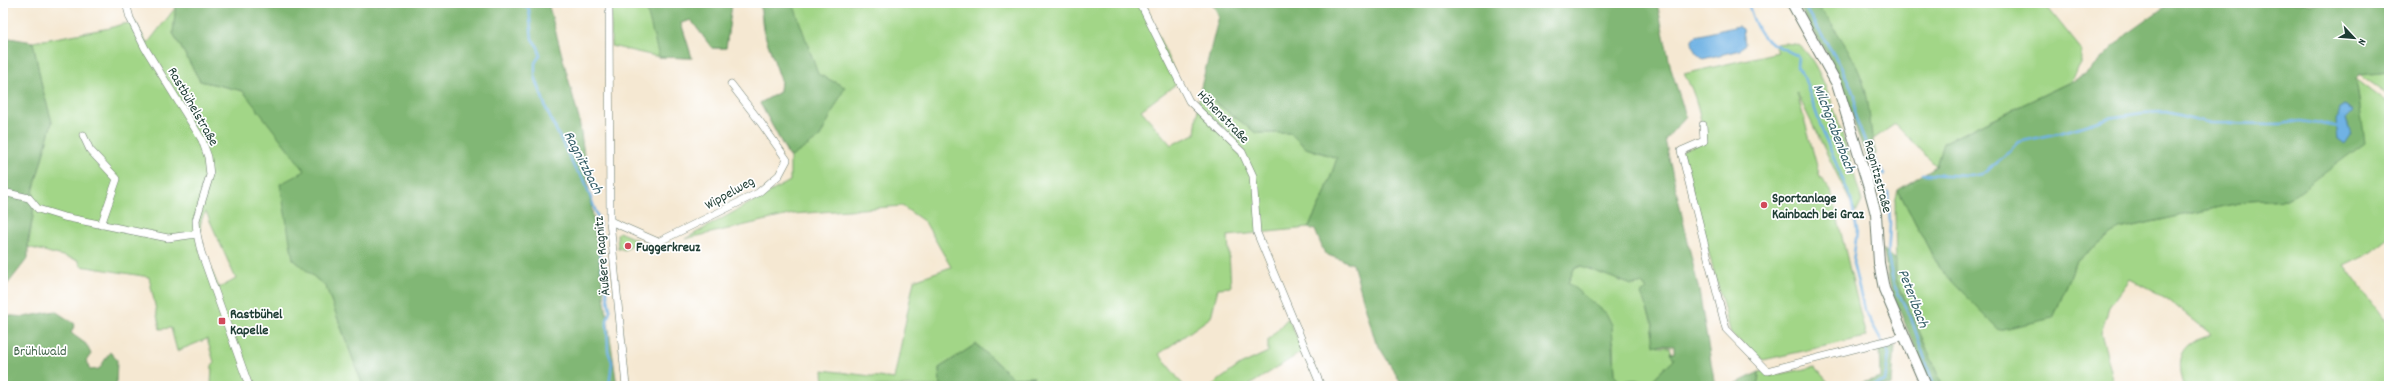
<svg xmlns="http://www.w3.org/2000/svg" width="2392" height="389" font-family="Dekko,sans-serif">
  <rect width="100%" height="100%" fill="#fff"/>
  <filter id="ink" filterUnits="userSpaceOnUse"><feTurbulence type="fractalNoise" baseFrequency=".025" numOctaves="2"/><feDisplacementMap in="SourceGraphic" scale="8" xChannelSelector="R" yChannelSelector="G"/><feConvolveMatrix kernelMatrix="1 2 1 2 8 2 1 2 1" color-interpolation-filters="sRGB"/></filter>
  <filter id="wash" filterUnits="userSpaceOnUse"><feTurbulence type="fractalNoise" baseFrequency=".012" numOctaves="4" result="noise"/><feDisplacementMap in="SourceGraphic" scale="16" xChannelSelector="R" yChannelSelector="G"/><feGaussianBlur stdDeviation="0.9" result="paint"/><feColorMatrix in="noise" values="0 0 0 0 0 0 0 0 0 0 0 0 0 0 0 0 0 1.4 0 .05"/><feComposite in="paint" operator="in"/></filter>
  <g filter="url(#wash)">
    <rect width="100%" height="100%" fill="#f5e8d2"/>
    <!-- green -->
    <g fill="#a2d687" stroke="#608a5e" fill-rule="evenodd">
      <polygon points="611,3 732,3 726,48 712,48 691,20 681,23 692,58 659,57 611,46"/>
      <polygon points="760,3 1145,3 1155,29 1179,82 1141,110 1171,145 1195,134 1200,91 1256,133 1290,133 1306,148 1337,158 1324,196 1308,228 1228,236 1231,287 1218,288 1211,317 1159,354 1184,386 1028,386 1034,377 1013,378 976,344 939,368 940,386 824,386 823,370 894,379 914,280 951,267 925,222 902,206 793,214 685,239 790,181 790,158 760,103 780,92 781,80 763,30"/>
      <polygon points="1816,3 2044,3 2081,49 2081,64 2070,82 1943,143 1936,166 1895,124 1872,140 1863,82"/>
      <path d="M176,7L173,33L200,81L243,91L306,171L293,259L326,287L363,386H211L212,366L214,362L207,339L177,351L171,328L160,329L149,277L81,266L78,260L28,247L33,216V192L52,122L42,87L33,42L110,28L122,24L136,23L147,44ZM206,212L236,279L219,288C211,268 190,230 206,212Z"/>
      <path d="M1785,43C1789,44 1796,43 1800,46C1827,66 1851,166 1862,201L1856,213L1797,93L1820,177L1831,191L1866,337L1763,360L1731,334L1681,151L1704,141C1702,120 1696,93 1684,74L1778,52L1774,44Z"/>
      <polygon points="2389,72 2389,95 2360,75"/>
      <path d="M2356,79L2389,104V238L2371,252L2344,265L2387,323L2389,321V386H2183C2179,370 2175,354 2191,343C2197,339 2205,338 2211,334L2166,298L2130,279L2109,308L2101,333L2115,386H1943L1896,278L1895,202L1898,190L1939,268L2053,318L2077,261L2119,229L2248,201L2289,199L2360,106Z"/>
      <polygon points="619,232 637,240 625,250 618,248 617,234"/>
      <polygon points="1581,266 1632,285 1642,284 1647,290 1647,310 1653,324 1652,331 1660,347 1670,347 1674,359 1650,382 1635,380 1619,381 1615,375 1614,342 1589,301 1568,283 1574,269"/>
      <polygon points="1288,318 1303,351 1248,386 1211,386 1240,365 1268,352 1268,340"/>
      <polygon points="1815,367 1828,382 1828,386 1758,386 1759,372 1768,370 1770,376"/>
    </g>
    <!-- forest -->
    <g fill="#81b774" stroke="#507a54" fill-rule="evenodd">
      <polygon points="176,3 548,3 579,119 617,386 363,386 326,287 293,259 280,184 305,171 243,91 200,81 173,33"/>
      <polygon points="645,3 732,3 726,48 712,48 691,20 681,23 692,58 659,57"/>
      <polygon points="760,3 793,3 818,74 845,87 820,137 790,158 760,103 780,92 781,80 764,32"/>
      <path d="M1212,3H1657L1671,69L1686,116L1665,140L1699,291L1715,386H1403L1375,340L1353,264L1325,254L1315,230L1308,228L1324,196L1337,158L1306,148L1290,133H1256L1200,91L1219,16ZM1581,266L1632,285L1642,284L1647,290L1641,294L1653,324L1652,331L1654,345L1674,346V353L1670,352L1674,359L1650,382L1635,380L1619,381L1615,375L1612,325L1606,313L1568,283L1574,269Z"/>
      <path d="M1807,3H1816C1834,27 1853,53 1863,82C1871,105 1869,131 1876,154L1868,160C1856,134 1850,105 1839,79C1829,53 1813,32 1800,8Z"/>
      <path d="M2170,3H2389V72L2360,75L2356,79L2365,143L2289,199L2248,201L2119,229L2077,261L2053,318L1999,330L1939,268L1898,190L1936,166L1943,143L2085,75L2125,35ZM2343,106L2354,111L2346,119L2349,128L2338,139Z"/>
      <polygon points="3,37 33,42 42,87 52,122 33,192 33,216 28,240 28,258 3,290"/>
      <polygon points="1883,249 1896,260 1896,278 1943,386 1931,386 1891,290"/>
      <polygon points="55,311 75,324 71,333 86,344 91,354 86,361 90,370 99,369 110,352 117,360 116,386 3,386 3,315 24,317"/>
      <polygon points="976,344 1013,378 1034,377 1028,386 940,386 939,368"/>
      <polygon points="1895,347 1892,384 1890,386 1850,386 1880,378 1879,349"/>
      <polygon points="1759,372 1758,386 1731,386"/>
    </g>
    <!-- water -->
    <g fill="#6fb2e4" stroke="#47788c">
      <path d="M1738,26L1743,29L1745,44L1740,50L1703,59C1696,54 1692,49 1692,40L1696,36Z"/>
      <polygon points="2343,106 2354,111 2346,119 2351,135 2345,144 2338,139 2336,121 2339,108"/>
    </g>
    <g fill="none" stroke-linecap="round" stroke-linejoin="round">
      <!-- stream -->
      <g stroke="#6fb2e4" stroke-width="2.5">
        <polyline points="522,3 529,9 532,39 538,47 540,55 535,63 535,76 547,111 575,169 584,179 599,221 601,261 610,310 607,321 608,351 612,362 609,386"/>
        <path d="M1748,3C1760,43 1763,38 1798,56L1797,67L1804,77L1822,130L1851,199L1857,231L1853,263L1864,309L1889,354L1885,381L1870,386"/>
        <polyline points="1802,3 1839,63 1855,95 1855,116 1869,151 1884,175"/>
        <polyline points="1923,174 1970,176 1982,174 2002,159 2018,142 2060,133 2108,118 2142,113 2166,112 2211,123 2280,124 2300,121 2340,127"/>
        <polyline points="1888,192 1890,224 1888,257 1894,285 1911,318 1934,386"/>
      </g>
    </g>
  </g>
  <g filter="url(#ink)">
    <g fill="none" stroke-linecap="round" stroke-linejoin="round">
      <!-- street casing -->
      <g stroke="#6a796b" stroke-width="8">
        <g id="street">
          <polyline points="126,3 130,18 145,48 202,140 208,157 210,175 196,220 197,234 201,252 249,386"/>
          <polyline points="609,3 610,221 626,386"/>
          <polyline points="1140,3 1189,101 1242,152 1253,176 1257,233 1321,386"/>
          <polyline points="1703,125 1704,141 1681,151 1726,329 1767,371 1905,336"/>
          <polyline points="83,135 90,150 117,179 101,225"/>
          <polyline points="3,192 29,198 38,209 64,217 168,238 197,234"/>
          <polyline points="610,221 658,242 758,193 779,175 787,160 761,123 731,84"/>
        </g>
      </g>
      <!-- secondary casing -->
      <g stroke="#6a796b" stroke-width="12">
        <polyline id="secondary" points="1792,3 1837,84 1869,188 1876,214 1879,263 1884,289 1926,386"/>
      </g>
      <!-- street -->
      <use href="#street" stroke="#fff" stroke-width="7"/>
      <!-- secondary -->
      <use href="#secondary" stroke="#fff" stroke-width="10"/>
    </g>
  </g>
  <!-- markers -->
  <g fill="#d1495b" stroke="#fff" stroke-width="1.5">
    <circle cx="1764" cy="205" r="4"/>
    <circle cx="628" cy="246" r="4"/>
    <rect x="218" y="317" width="8" height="8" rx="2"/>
  </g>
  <g text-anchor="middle" stroke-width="3.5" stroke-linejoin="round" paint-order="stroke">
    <!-- street labels -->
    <g font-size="14" fill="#1f3d34" stroke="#fff">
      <text transform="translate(194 106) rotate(60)" y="5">Rastbühelstraße</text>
      <text transform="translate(1224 116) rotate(46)" y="5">Höhenstraße</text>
      <text transform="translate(1879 176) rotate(75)" y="5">Ragnitzstraße</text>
      <text transform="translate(729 192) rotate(-29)" y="5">Wippelweg</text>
      <text transform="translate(601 256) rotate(-95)" y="5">Äußere Ragnitz</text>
    </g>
    <!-- poi labels -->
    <g font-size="14" font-weight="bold" fill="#1f3d34" stroke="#fff" text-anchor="start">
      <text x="1772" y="202">Sportanlage<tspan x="1772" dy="16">Kainbach bei Graz</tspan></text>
      <text x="636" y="251">Fuggerkreuz</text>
      <text x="230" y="318">Rastbühel<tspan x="230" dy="16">Kapelle</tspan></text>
    </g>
    <!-- park labels -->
    <g font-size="14" fill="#406349" stroke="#fff">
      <text x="40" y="355">Brühlwald</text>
    </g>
    <!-- water labels -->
    <g font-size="15" font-style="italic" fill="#376069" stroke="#fff">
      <text transform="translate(1835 128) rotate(69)" y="5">Milchgrabenbach</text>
      <text transform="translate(584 162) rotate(63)" y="5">Ragnitzbach</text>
      <text transform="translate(1914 298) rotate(69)" y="5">Peterlbach</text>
    </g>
  </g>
  <!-- margin -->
  <rect width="2392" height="389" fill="none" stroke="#fff" stroke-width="16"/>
  <!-- north arrow -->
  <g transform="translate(2354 38) rotate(116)" stroke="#ffffff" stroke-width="3" paint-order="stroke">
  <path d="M0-3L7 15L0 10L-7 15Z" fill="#1f3d34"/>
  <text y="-6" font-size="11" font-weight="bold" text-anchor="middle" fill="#1f3d34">N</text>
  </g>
</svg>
